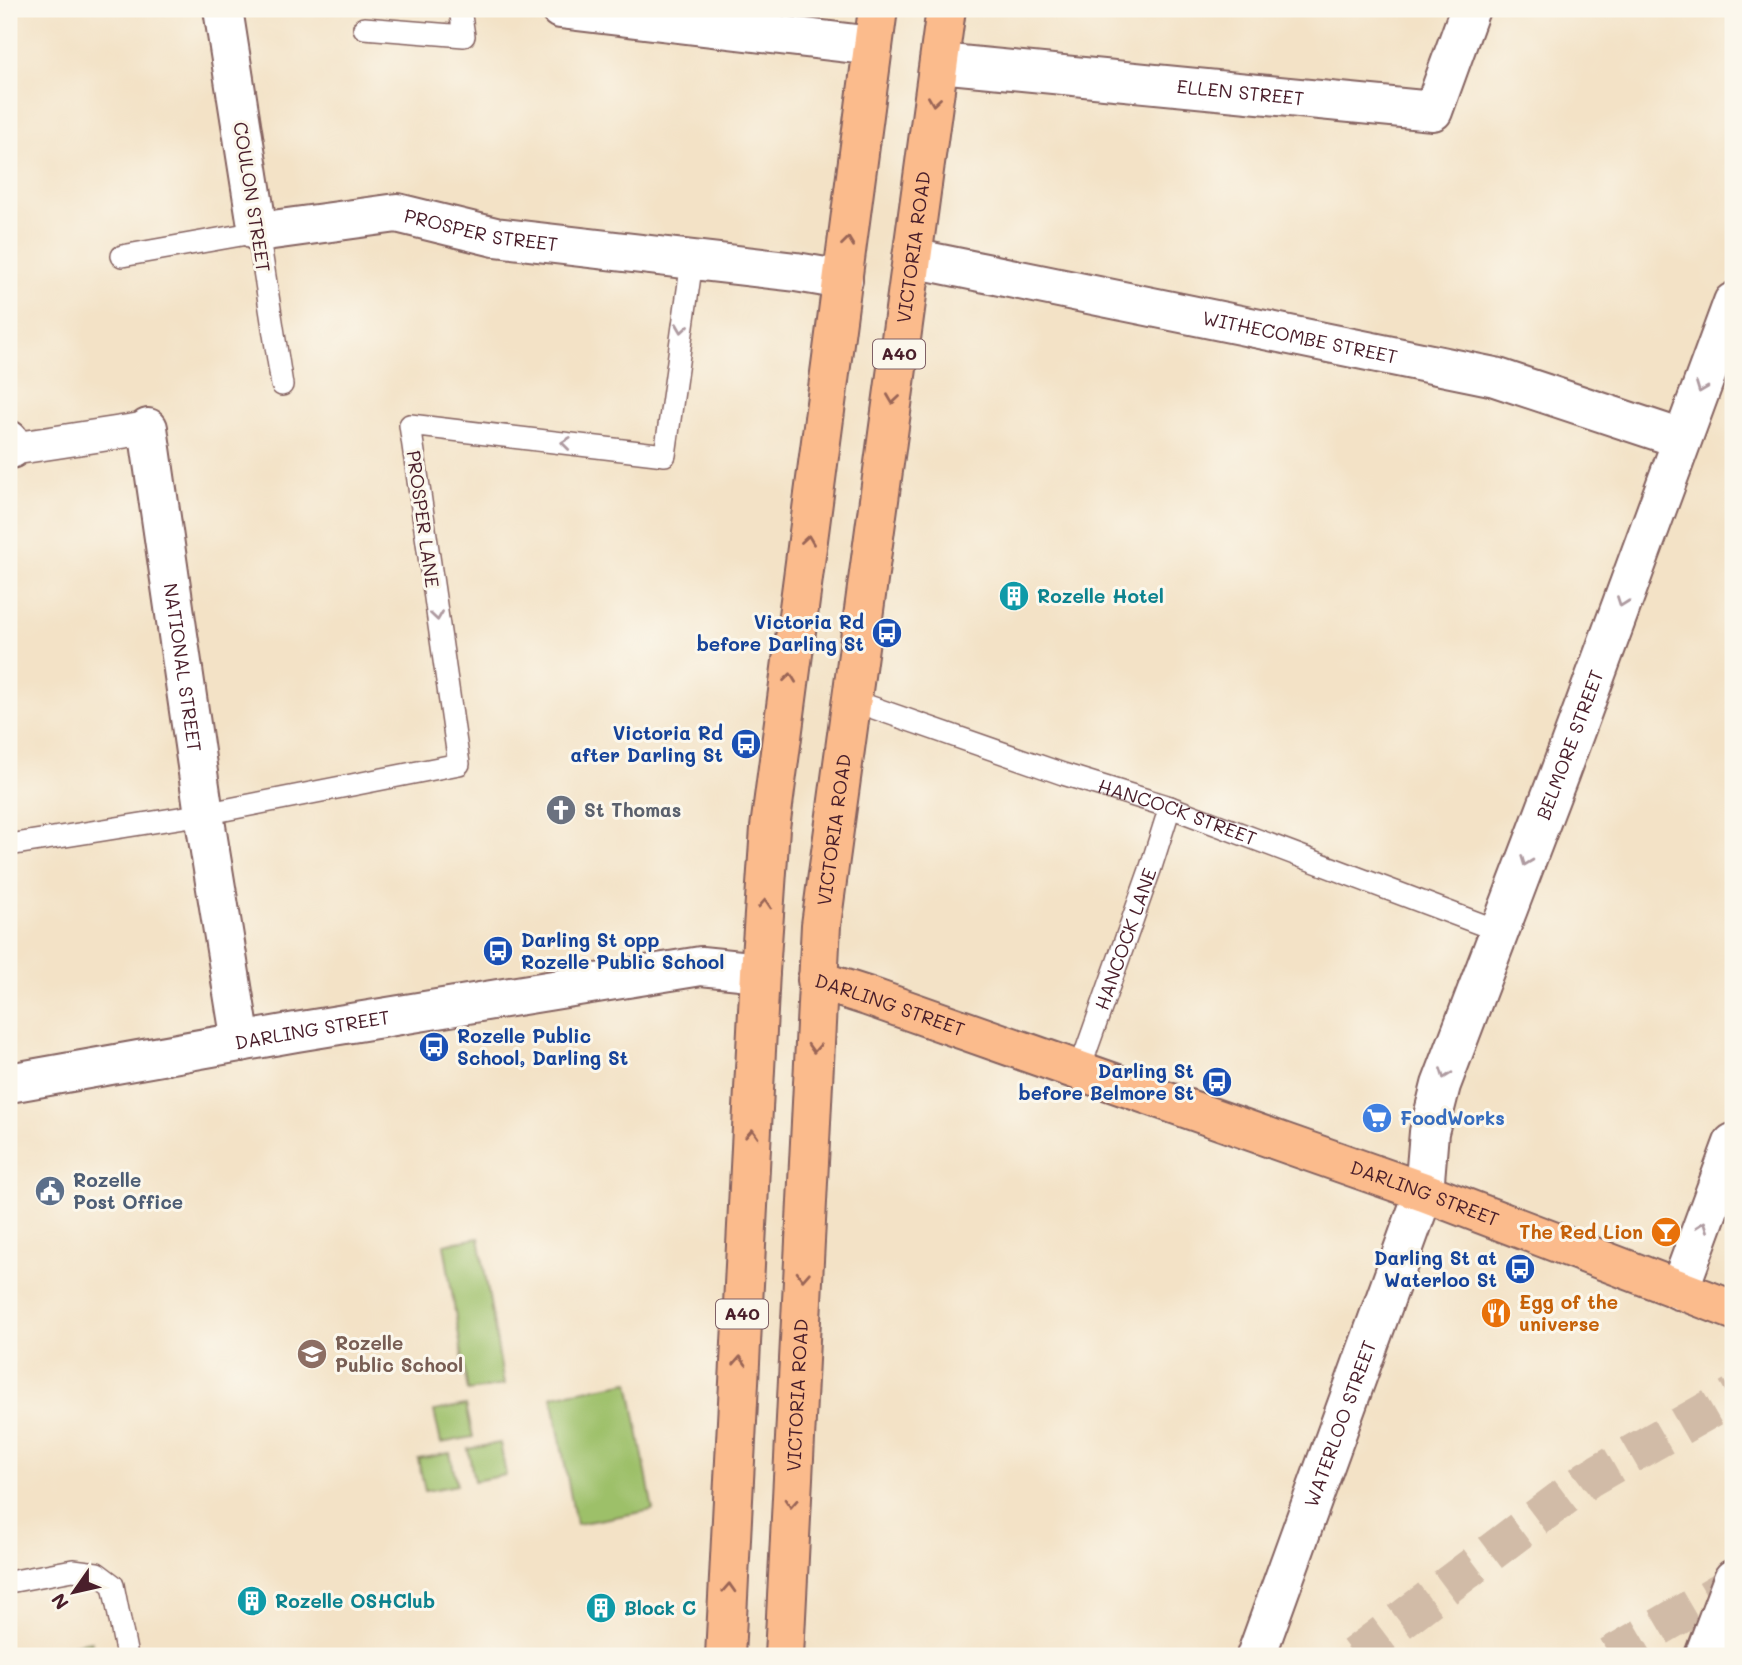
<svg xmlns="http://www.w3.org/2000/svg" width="1742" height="1665" font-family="Mali,sans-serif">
  <rect width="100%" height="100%" fill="#fbf7ec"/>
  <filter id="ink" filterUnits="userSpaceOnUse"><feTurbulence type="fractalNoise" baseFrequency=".0143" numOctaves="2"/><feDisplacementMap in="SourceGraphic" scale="14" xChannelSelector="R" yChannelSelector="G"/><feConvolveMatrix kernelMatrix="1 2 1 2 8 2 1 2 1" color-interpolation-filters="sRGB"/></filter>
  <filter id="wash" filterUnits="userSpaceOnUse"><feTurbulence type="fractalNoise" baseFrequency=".00686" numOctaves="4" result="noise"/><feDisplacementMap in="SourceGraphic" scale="28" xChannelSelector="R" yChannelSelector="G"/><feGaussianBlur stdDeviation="1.57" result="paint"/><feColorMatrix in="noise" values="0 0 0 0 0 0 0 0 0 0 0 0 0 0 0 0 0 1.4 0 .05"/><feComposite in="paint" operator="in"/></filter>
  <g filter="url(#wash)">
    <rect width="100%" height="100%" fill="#f3e2c6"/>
    <!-- green -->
    <g fill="#9dc069" stroke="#74704a" stroke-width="2">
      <polygon points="479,1238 504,1385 468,1391 444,1244"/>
      <polygon points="629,1382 653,1510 576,1524 552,1396"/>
      <polygon points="466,1405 473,1437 441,1443 434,1411"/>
      <polygon points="500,1443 506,1475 474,1481 468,1449"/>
      <polygon points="450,1453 457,1485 425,1491 418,1459"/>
      <polygon points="91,1641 94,1656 18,1656"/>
    </g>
  </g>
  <g filter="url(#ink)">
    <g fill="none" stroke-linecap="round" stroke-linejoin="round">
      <!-- motorway-tunnel -->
      <g stroke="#d1bba7" stroke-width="38" stroke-dasharray="38 19" stroke-linecap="butt">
        <polyline points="1354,1656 1588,1479 1733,1396"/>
        <polyline points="1610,1656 1733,1584"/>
      </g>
      <!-- service casing -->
      <g stroke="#856361" stroke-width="24">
        <g id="service">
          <polyline points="364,28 464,36 460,9"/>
          <polyline points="122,256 258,232 282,385"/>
          <path id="s1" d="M851,700L1063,774L1170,807L1499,931"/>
          <polyline points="9,845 204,814 459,764 410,425 665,455 692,261"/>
          <path id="s2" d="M1079,1071L1150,870L1170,807"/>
          <polyline points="9,1582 73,1570 97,1573 113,1585 127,1656"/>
        </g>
      </g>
      <!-- pedestrian casing -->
      <g stroke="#856361" stroke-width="35">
        <polyline id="pedestrian" points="11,449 148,428"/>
      </g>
      <!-- minor casing -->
      <g stroke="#856361" stroke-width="42">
        <g id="minor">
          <path id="s3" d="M223,9L258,232L397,213L495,237L796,272L843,280"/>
          <polyline points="560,9 873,46"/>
          <path id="s4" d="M939,63L1433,111L1470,9"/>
          <path id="s5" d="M912,258L1495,377L1682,439"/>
          <path id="s6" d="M148,428L204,814L241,1042"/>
          <polyline points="9,440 11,449"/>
          <polyline points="1679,1290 1733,1143"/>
          <path id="s7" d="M1256,1656L1424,1192L1429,1132L1441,1085L1560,772L1733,302"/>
          <polyline points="1704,1656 1733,1579"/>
        </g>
      </g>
      <!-- tertiary casing -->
      <g stroke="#856361" stroke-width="42">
        <g id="tertiary">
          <path id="s8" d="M9,1083L296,1032L701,966L760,972"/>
        </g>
      </g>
      <!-- primary casing -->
      <g stroke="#856361" stroke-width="42">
        <g id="primary">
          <path id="s9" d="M817,980L867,996L1424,1192L1733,1310"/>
        </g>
      </g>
      <!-- trunk casing -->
      <g stroke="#856361" stroke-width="42">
        <g id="trunk">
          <polyline points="725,1656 760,972 770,828 878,9"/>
          <path id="s10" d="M784,1656L821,925L946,9"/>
        </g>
      </g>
      <!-- service -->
      <use href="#service" stroke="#fff" stroke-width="21"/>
      <!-- pedestrian -->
      <use href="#pedestrian" stroke="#fff" stroke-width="32"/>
      <!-- minor -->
      <use href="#minor" stroke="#fff" stroke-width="38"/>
      <!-- tertiary -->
      <use href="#tertiary" stroke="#fff" stroke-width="38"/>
      <!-- primary -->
      <use href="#primary" stroke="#fbbb8c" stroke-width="38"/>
      <!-- trunk -->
      <use href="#trunk" stroke="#fbbb8c" stroke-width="38"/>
    </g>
    <!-- one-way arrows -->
    <defs><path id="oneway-chevron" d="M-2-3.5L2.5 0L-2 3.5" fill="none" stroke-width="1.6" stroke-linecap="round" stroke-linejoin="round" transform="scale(1.75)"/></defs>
    <g stroke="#9a6557">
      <use href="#oneway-chevron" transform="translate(934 101) rotate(98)"/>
      <use href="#oneway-chevron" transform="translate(848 242) rotate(-83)"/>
      <use href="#oneway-chevron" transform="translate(893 399) rotate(98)"/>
      <use href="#oneway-chevron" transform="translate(808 540) rotate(-82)"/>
      <use href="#oneway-chevron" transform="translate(790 678) rotate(-83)"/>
      <use href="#oneway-chevron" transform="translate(765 904) rotate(-86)"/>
      <use href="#oneway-chevron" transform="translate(814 1048) rotate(93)"/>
      <use href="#oneway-chevron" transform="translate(752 1134) rotate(-87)"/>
      <use href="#oneway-chevron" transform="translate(803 1276) rotate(93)"/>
      <use href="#oneway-chevron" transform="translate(740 1361) rotate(-87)"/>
      <use href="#oneway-chevron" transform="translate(791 1503) rotate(93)"/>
      <use href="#oneway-chevron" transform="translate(729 1588) rotate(-87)"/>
    </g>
    <g stroke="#ae9aa0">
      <use href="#oneway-chevron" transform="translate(682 328) rotate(98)"/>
      <use href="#oneway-chevron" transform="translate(1701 388) rotate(111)"/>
      <use href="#oneway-chevron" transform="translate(566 443) rotate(-173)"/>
      <use href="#oneway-chevron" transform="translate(1622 602) rotate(110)"/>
      <use href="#oneway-chevron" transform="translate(437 616) rotate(82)"/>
      <use href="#oneway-chevron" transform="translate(1526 861) rotate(111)"/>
      <use href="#oneway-chevron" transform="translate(1445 1074) rotate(110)"/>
      <use href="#oneway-chevron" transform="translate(1703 1226) rotate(-70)"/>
    </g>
  </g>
  <!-- icons -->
  <defs>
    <g id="building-disc" transform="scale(1.575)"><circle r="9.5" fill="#0f9aa8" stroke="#fbf7ec"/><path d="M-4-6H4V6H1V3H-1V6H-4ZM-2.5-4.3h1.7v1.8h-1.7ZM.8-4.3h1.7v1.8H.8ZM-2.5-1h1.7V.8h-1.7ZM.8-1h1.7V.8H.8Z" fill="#fff"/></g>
    <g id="bus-disc" transform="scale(1.575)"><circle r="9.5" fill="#1a4fb4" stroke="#fbf7ec"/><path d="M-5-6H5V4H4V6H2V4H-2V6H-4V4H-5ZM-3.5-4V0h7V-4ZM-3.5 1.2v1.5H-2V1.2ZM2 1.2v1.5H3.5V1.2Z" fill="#fff"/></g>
    <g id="church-disc" transform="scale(1.575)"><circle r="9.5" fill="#6b7280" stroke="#fbf7ec"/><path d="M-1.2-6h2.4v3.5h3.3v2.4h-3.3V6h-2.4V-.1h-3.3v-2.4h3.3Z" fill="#fff"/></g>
    <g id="supermarket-disc" transform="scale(1.575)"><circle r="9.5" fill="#3f7fe0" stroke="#fbf7ec"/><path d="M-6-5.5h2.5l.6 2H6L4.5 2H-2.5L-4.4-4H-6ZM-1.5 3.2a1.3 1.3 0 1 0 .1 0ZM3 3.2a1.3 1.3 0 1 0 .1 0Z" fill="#fff"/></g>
    <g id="civic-disc" transform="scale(1.575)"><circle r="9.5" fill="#5c6f8a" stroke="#fbf7ec"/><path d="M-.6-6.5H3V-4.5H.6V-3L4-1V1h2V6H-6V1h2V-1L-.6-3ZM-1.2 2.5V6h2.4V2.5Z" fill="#fff"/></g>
    <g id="bar-disc" transform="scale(1.575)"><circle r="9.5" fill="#e8710a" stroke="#fbf7ec"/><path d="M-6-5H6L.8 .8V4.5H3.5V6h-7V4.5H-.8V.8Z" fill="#fff"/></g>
    <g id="restaurant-disc" transform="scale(1.575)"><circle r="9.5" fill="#e8710a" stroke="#fbf7ec"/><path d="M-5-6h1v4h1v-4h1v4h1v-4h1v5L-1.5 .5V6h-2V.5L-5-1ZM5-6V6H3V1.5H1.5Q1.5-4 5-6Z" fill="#fff"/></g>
    <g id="school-disc" transform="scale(1.575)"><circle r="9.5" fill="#8d6e63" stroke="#fbf7ec"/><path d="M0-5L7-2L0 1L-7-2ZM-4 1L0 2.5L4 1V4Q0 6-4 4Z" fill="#fff"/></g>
  </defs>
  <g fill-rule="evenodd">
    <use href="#building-disc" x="1014" y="596"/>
    <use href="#bus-disc" x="887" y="633"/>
    <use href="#bus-disc" x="746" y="744"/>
    <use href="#church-disc" x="561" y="810"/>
    <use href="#bus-disc" x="498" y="951"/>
    <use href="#bus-disc" x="434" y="1047"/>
    <use href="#bus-disc" x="1217" y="1082"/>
    <use href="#supermarket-disc" x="1377" y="1118"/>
    <use href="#civic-disc" x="50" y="1191"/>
    <use href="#bar-disc" x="1666" y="1232"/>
    <use href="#bus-disc" x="1520" y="1269"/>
    <use href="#restaurant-disc" x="1496" y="1313"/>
    <use href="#school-disc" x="312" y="1354"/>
    <use href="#building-disc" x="252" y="1601"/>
    <use href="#building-disc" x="601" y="1608"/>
  </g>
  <g text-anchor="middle" stroke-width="6" stroke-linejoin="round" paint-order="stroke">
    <!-- shield labels -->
    <g fill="#fbf7ec" stroke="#7f6065" stroke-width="2">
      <rect x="873" y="339.5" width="52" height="29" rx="5"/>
      <rect x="716" y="1299.5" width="52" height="29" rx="5"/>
    </g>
    <g font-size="18" font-weight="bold" fill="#4a1f2b">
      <text x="899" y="360">A40</text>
      <text x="742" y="1320">A40</text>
    </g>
    <!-- street labels -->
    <g font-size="19" fill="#4a1f2b" stroke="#fbf7ec">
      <text dy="7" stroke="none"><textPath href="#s4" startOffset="303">ELLEN STREET</textPath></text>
      <text transform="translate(252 197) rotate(81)" y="7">COULON STREET</text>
      <text dy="7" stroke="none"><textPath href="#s3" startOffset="452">PROSPER STREET</textPath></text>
      <text dy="7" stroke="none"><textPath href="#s10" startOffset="1416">VICTORIA ROAD</textPath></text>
      <text dy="7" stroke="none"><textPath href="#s5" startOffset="396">WITHECOMBE STREET</textPath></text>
      <text transform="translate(423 519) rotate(82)" y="7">PROSPER LANE</text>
      <text dy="7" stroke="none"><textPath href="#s6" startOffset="242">NATIONAL STREET</textPath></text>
      <text dy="7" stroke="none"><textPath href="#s7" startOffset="966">BELMORE STREET</textPath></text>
      <text dy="7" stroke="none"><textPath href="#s1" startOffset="345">HANCOCK STREET</textPath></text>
      <text dy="7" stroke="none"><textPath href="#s10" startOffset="828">VICTORIA ROAD</textPath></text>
      <text dy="7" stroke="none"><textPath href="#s2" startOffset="140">HANCOCK LANE</textPath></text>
      <text dy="7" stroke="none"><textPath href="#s9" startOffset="77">DARLING STREET</textPath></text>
      <text dy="7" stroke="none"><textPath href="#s8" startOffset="308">DARLING STREET</textPath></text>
      <text dy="7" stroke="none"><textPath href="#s9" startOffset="644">DARLING STREET</textPath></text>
      <text dy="7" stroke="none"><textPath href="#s10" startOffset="261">VICTORIA ROAD</textPath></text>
      <text dy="7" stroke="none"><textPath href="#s7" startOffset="247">WATERLOO STREET</textPath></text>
    </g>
    <!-- culture labels -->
    <g font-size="19" font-weight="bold" fill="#0d838f" stroke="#fbf7ec" text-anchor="start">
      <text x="1037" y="603">Rozelle Hotel</text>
      <text x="275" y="1608">Rozelle OSHClub</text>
      <text x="624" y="1615">Block C</text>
    </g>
    <!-- transit labels -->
    <g font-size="19" font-weight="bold" fill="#164399" stroke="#fbf7ec" text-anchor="end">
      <text x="864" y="629">Victoria Rd<tspan x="864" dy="22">before Darling St</tspan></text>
      <text x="723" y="740">Victoria Rd<tspan x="723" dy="22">after Darling St</tspan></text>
      <text x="521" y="947" text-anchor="start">Darling St opp<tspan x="521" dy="22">Rozelle Public School</tspan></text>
      <text x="457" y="1043" text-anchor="start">Rozelle Public<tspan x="457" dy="22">School, Darling St</tspan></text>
      <text x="1194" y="1078">Darling St<tspan x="1194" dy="22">before Belmore St</tspan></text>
      <text x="1497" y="1265">Darling St at<tspan x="1497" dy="22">Waterloo St</tspan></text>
    </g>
    <!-- worship labels -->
    <g font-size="19" font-weight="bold" fill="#5b616d" stroke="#fbf7ec" text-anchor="start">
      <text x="584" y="817">St Thomas</text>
    </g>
    <!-- shop labels -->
    <g font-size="19" font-weight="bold" fill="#366cbe" stroke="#fbf7ec" text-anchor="start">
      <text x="1400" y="1125">FoodWorks</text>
    </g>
    <!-- service labels -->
    <g font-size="19" font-weight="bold" fill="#4e5e75" stroke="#fbf7ec" text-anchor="start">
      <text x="73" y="1187">Rozelle<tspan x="73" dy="22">Post Office</tspan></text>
    </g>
    <!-- food labels -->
    <g font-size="19" font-weight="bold" fill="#c56008" stroke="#fbf7ec" text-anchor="end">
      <text x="1643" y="1239">The Red Lion</text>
      <text x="1519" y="1309" text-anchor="start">Egg of the<tspan x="1519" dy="22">universe</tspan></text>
    </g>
    <!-- education labels -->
    <g font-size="19" font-weight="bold" fill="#785e54" stroke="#fbf7ec" text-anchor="start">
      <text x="335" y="1350">Rozelle<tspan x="335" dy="22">Public School</tspan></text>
    </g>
  </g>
  <!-- margin -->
  <rect width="1742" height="1665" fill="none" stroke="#fbf7ec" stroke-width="35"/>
  <!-- north arrow -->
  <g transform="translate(74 1592) rotate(236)" stroke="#fbf7ec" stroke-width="5" paint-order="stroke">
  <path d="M0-5L12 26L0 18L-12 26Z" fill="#4a1f2b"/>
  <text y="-10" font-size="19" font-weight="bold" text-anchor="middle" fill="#4a1f2b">N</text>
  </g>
</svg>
